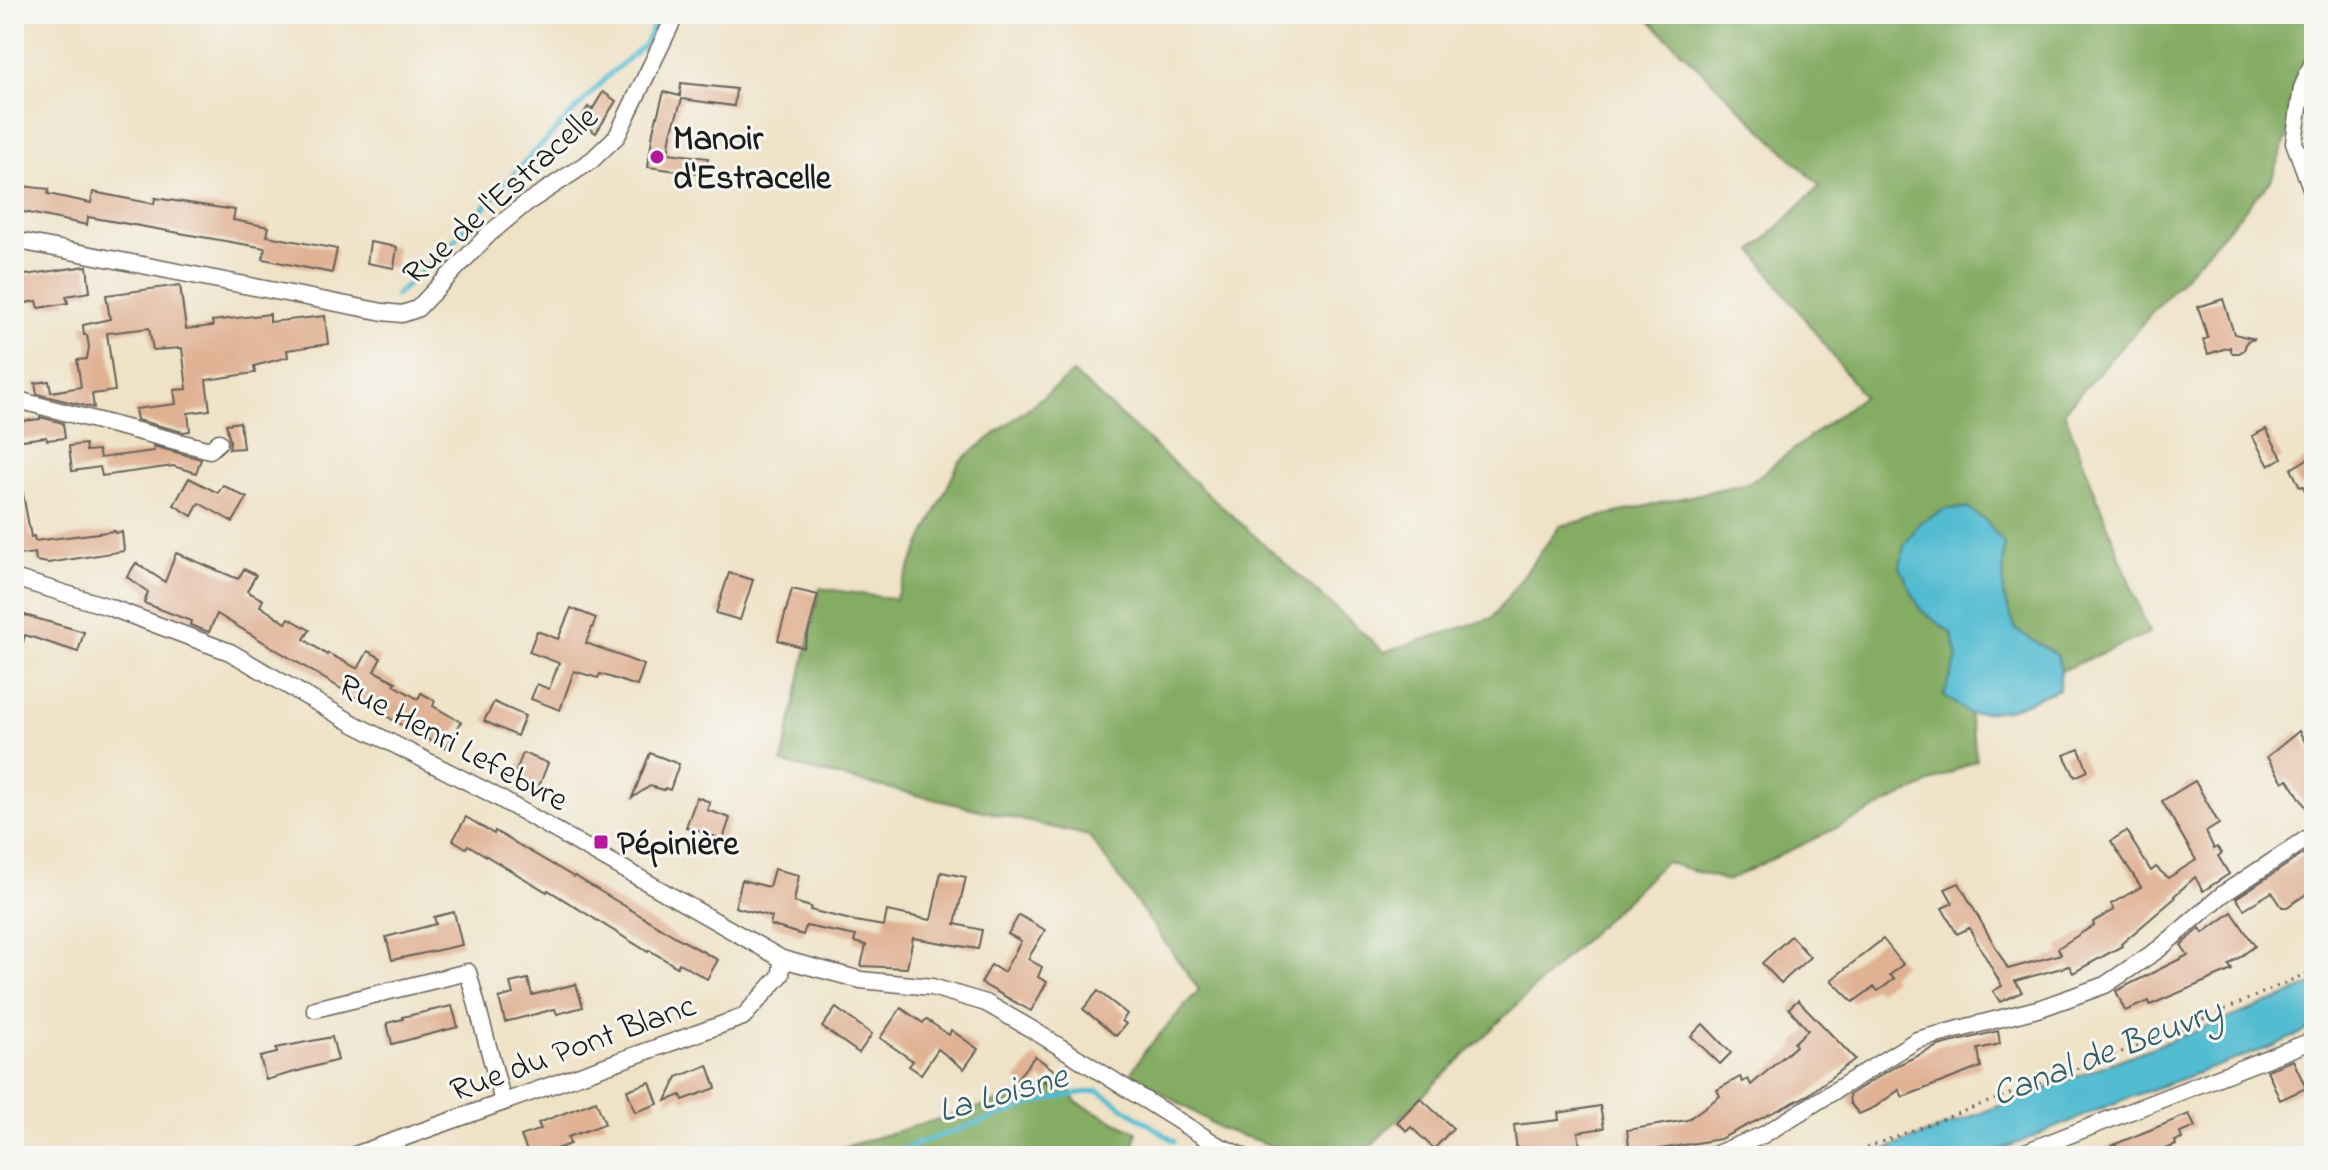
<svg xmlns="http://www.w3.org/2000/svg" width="2328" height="1170" font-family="'Indie Flower',sans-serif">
  <rect width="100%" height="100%" fill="#f6f6f2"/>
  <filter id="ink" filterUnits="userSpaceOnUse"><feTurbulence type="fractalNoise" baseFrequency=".0125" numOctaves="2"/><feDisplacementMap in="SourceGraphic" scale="16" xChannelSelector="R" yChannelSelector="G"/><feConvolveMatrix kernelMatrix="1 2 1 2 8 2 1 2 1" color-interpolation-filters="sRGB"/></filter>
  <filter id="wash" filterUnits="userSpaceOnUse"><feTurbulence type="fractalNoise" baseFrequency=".006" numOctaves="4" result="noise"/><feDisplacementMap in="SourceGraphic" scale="32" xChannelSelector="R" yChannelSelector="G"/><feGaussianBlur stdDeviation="1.8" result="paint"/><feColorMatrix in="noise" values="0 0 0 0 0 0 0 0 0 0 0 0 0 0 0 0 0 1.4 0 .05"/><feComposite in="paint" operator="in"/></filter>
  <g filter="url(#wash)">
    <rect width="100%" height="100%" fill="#efe2c6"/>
    <!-- forest -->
    <g fill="#84ac63" stroke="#506440" stroke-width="2">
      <polygon points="1643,14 2314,14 2314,63 2271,180 2064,411 2149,633 2061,671 2057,655 2016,630 2003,595 2004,544 1986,521 1967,508 1946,509 1920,609 1952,634 1958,657 1944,695 1969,714 1977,760 1727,881 1665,862 1360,1156 1304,1156 1221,1129 1131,1073 1144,1052 1199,990 1089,836 782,763 820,588 895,599 959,462 1073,373 1384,652 1492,618 1560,526 1751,482 1863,396 1753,251 1820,186"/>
      <polygon points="1067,1081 1076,1102 1137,1132 1132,1156 814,1156"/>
    </g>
    <!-- water -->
    <g fill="#53bcd1" stroke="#386c76" stroke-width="2">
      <polygon points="1967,508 1986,521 2004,544 2003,595 2016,630 2057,655 2061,671 2059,689 2009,710 1969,714 1944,695 1958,657 1952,634 1920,609 1900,567 1904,546 1919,523 1946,509"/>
      <polygon points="2314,983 2314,1027 2276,1045 2122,1100 1986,1156 1868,1156 2284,997"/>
    </g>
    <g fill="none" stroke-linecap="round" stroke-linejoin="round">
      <!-- stream -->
      <g stroke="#53bcd1" stroke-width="5">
        <polyline points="395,296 444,252 519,168 610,74 644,45 660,14"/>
        <polyline points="881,1156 1042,1101 1080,1093 1099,1091 1174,1141"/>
      </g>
    </g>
    <g id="blocks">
      <!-- building -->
      <g fill="#e0b193">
        <polygon points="681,83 736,89 734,106 682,99 671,133 668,153 708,158 706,175 648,167 653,131 664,92 680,96"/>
        <polygon points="603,92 616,101 596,133 584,125 585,122 580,119 588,107 592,110"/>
        <polygon points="22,186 49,189 48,194 91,203 93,192 154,204 155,198 235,210 233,220 269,227 267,236 337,249 332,273 263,259 265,248 88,217 87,225 14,210 14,189 21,190"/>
        <polygon points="370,242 397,247 394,268 367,263"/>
        <polygon points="87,266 90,292 66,296 68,303 39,308 37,301 14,305 14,282 19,281 18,276"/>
        <polygon points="180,285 186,329 213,326 212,321 270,314 270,322 325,316 328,344 287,350 288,357 254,366 255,373 206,380 210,410 188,413 190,431 183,432 137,420 135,409 176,404 174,390 187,389 182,348 153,350 149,328 107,333 115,391 92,394 94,408 37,394 35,383 49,381 51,392 81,387 77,360 87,359 89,347 87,335 84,335 83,325 110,319 106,295"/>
        <polygon points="2223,299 2234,334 2255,339 2247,341 2244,350 2239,353 2232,353 2230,347 2208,354 2203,340 2208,338 2198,307"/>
        <polygon points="40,417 63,423 65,438 47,440 46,437 14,441 14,422 40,419"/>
        <polygon points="240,422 243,448 229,449 230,441 226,424"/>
        <polygon points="2266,429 2282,458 2269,466 2252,436"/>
        <polygon points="85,444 86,451 98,450 100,458 154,451 153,446 201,459 196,473 173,466 102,476 100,467 72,471 69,446"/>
        <polygon points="2314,455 2314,512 2303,486 2300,487 2291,469"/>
        <polygon points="189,478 218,493 223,485 247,498 233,522 199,503 192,516 174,505"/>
        <polygon points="21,483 31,537 34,536 35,541 115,531 115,533 122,532 124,551 48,563 36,561 35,553 19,555 14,523 14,484"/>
        <polygon points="176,553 238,579 244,569 256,575 247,591 263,600 260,606 286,623 289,618 310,630 304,639 327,655 328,653 358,669 368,651 381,658 374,671 396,682 394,685 418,699 421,693 435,701 433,706 461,722 445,748 403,726 217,614 209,632 190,625 191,621 144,603 148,592 127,577 136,563 165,582"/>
        <polygon points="729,573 753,580 740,620 716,613"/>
        <polygon points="792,589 818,595 804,648 778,640"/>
        <polygon points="571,608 596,618 586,643 644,665 637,686 600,674 598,678 574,671 560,710 531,699 537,684 549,689 559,663 529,652 537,631 558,639"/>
        <polygon points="14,612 84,632 78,652 25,635 18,660 14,660"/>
        <polygon points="494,702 525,716 517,736 484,721"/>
        <polygon points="2299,731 2314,758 2314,820 2288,779 2283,782 2267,757"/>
        <polygon points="2079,749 2088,771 2075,777 2064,755"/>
        <polygon points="523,753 548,763 538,789 513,779"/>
        <polygon points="650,753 679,764 670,790 665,788 664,790 650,786 632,798"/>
        <polygon points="2195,781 2219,824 2206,832 2214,849 2217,847 2222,853 2218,856 2229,874 2203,891 2195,877 2174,896 2175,898 2121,944 2122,946 2073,973 2069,966 2015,981 2022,992 2000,1002 1993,991 2002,986 1969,928 1957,934 1942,908 1953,903 1945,889 1959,883 2008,969 2061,954 2058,948 2094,925 2093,922 2114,910 2111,904 2141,887 2111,841 2126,831 2151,871 2156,867 2168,878 2196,860 2162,801"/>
        <polygon points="697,797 710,802 707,810 730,818 723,839 686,827"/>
        <polygon points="466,817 494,834 495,831 574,877 575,876 676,937 718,960 707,979 679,963 677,967 649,950 648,952 548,890 547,892 468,845 466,848 453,840"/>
        <polygon points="2314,847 2314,889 2287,907 2282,907 2272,892 2244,909 2236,898"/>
        <polygon points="774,869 799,875 794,902 811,907 810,910 855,921 884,926 887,911 931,920 941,872 966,877 955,924 982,930 978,949 913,938 907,968 861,966 866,945 854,942 856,936 806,926 803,935 770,925 772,917 735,907 742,880 769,887"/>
        <polygon points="454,912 462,945 392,960 386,937 436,924 434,917"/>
        <polygon points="2232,912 2255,946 2229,965 2232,970 2150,1005 2149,1001 2125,1011 2116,991 2188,955 2181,945 2200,928 2203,933"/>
        <polygon points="1019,915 1045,930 1028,959 1042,967 1038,977 1047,982 1031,1011 981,983 991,965 1003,972 1005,970 1021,941 1008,934"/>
        <polygon points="1791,936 1810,957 1781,983 1762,963"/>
        <polygon points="1883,939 1903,964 1890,975 1894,979 1885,986 1878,991 1874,987 1853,1002 1831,980"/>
        <polygon points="528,979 532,995 576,984 583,1007 557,1014 555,1009 505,1022 499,998 513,994 510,983"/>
        <polygon points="1098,991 1127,1014 1122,1021 1126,1024 1116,1036 1083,1009"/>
        <polygon points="1798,1000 1855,1059 1808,1095 1720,1139 1630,1154 1627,1130 1687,1120 1720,1096 1717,1090 1740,1077 1743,1082 1748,1079 1751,1085 1796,1046 1794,1043 1808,1030 1789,1008"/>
        <polygon points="452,1006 458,1027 392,1044 387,1023 403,1019 402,1017"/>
        <polygon points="836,1008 872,1034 859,1053 822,1027"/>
        <polygon points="901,1008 923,1023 926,1019 949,1035 951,1030 978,1049 964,1069 938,1049 921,1074 909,1066 913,1061 880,1038"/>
        <polygon points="1703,1024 1731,1053 1720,1064 1691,1036"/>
        <polygon points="1998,1031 2000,1044 1978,1049 1981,1067 1903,1097 1899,1090 1875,1107 1859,1114 1850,1103 1849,1095 1898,1065 1938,1046"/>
        <polygon points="332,1037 338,1060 266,1080 260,1057 277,1053 276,1048"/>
        <polygon points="1035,1056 1055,1071 1046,1083 1041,1079 1031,1090 1016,1080"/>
        <polygon points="2293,1060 2306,1088 2280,1100 2267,1070"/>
        <polygon points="708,1065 716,1088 683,1100 681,1095 666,1101 677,1077"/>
        <polygon points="650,1082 658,1104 635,1112 627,1090"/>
        <polygon points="1420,1098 1453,1128 1434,1149 1411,1127 1407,1131 1397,1122"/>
        <polygon points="596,1101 605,1124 568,1137 570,1144 537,1156 529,1156 521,1136 541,1129 538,1123"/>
        <polygon points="1600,1106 1604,1128 1578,1132 1580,1147 1544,1152 1544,1156 1522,1156 1517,1152 1514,1125 1559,1120 1558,1113"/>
        <polygon points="2189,1114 2195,1127 2180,1133 2182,1139 2175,1141 2176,1145 2146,1156 2086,1156"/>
      </g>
    </g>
  </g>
  <g filter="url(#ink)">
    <use href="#blocks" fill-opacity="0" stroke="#666158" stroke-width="2"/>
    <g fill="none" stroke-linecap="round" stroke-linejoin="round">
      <!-- street casing -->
      <g stroke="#666158" stroke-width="19">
        <g id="street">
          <polyline points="2314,59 2302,88 2294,142 2314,196"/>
          <polyline points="14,240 383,312 402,314 417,309 489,234 525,204 592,160 617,136 676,14"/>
          <polyline points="14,399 210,450 219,442"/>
          <polyline points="14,578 109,607 230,652 354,724 490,793 782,959 861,980 932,987 986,1003 1033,1030 1217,1145 1242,1156"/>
          <polyline points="315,1009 468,972 503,1102"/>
          <polyline points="352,1156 743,1017 781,975 782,959"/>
          <polyline points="1712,1156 1763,1135 1917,1040 2041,1008 2105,985 2159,949 2223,894 2314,834"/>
          <polyline points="2015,1156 2314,1040"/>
        </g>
      </g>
      <!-- path -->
      <polyline stroke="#666158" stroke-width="3" stroke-dasharray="2 6" stroke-linecap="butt" points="1844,1156 2172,1033 2314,970"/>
      <!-- street -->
      <use href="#street" stroke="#fff" stroke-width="16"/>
    </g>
  </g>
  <!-- markers -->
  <g fill="#b5179e" stroke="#f6f6f2" stroke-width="3">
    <circle cx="657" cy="157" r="8"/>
    <rect x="593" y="834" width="16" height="16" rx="4"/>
  </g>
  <g text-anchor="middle" stroke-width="6" stroke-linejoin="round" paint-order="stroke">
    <!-- poi labels -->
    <g font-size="34" font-weight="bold" fill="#1c1c1c" stroke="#f6f6f2" text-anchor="start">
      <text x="673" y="149">Manoir<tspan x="673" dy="39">d'Estracelle</tspan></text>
      <text x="617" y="854">Pépinière</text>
    </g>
    <!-- street labels -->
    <g font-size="34" fill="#1c1c1c" stroke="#f6f6f2">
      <text transform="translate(499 194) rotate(-42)" y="12">Rue de l'Estracelle</text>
      <text transform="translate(454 741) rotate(28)" y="12">Rue Henri Lefebvre</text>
      <text transform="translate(572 1046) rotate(-20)" y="12">Rue du Pont Blanc</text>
    </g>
    <!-- water labels -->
    <g font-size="36" font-style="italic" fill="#325c64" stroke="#f6f6f2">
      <text transform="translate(2106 1050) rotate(-21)" y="13">Canal de Beuvry</text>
      <text transform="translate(1002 1091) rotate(-16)" y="13">La Loisne</text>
    </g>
  </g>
  <!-- margin -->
  <rect width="2328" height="1170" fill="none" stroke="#f6f6f2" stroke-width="48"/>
</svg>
